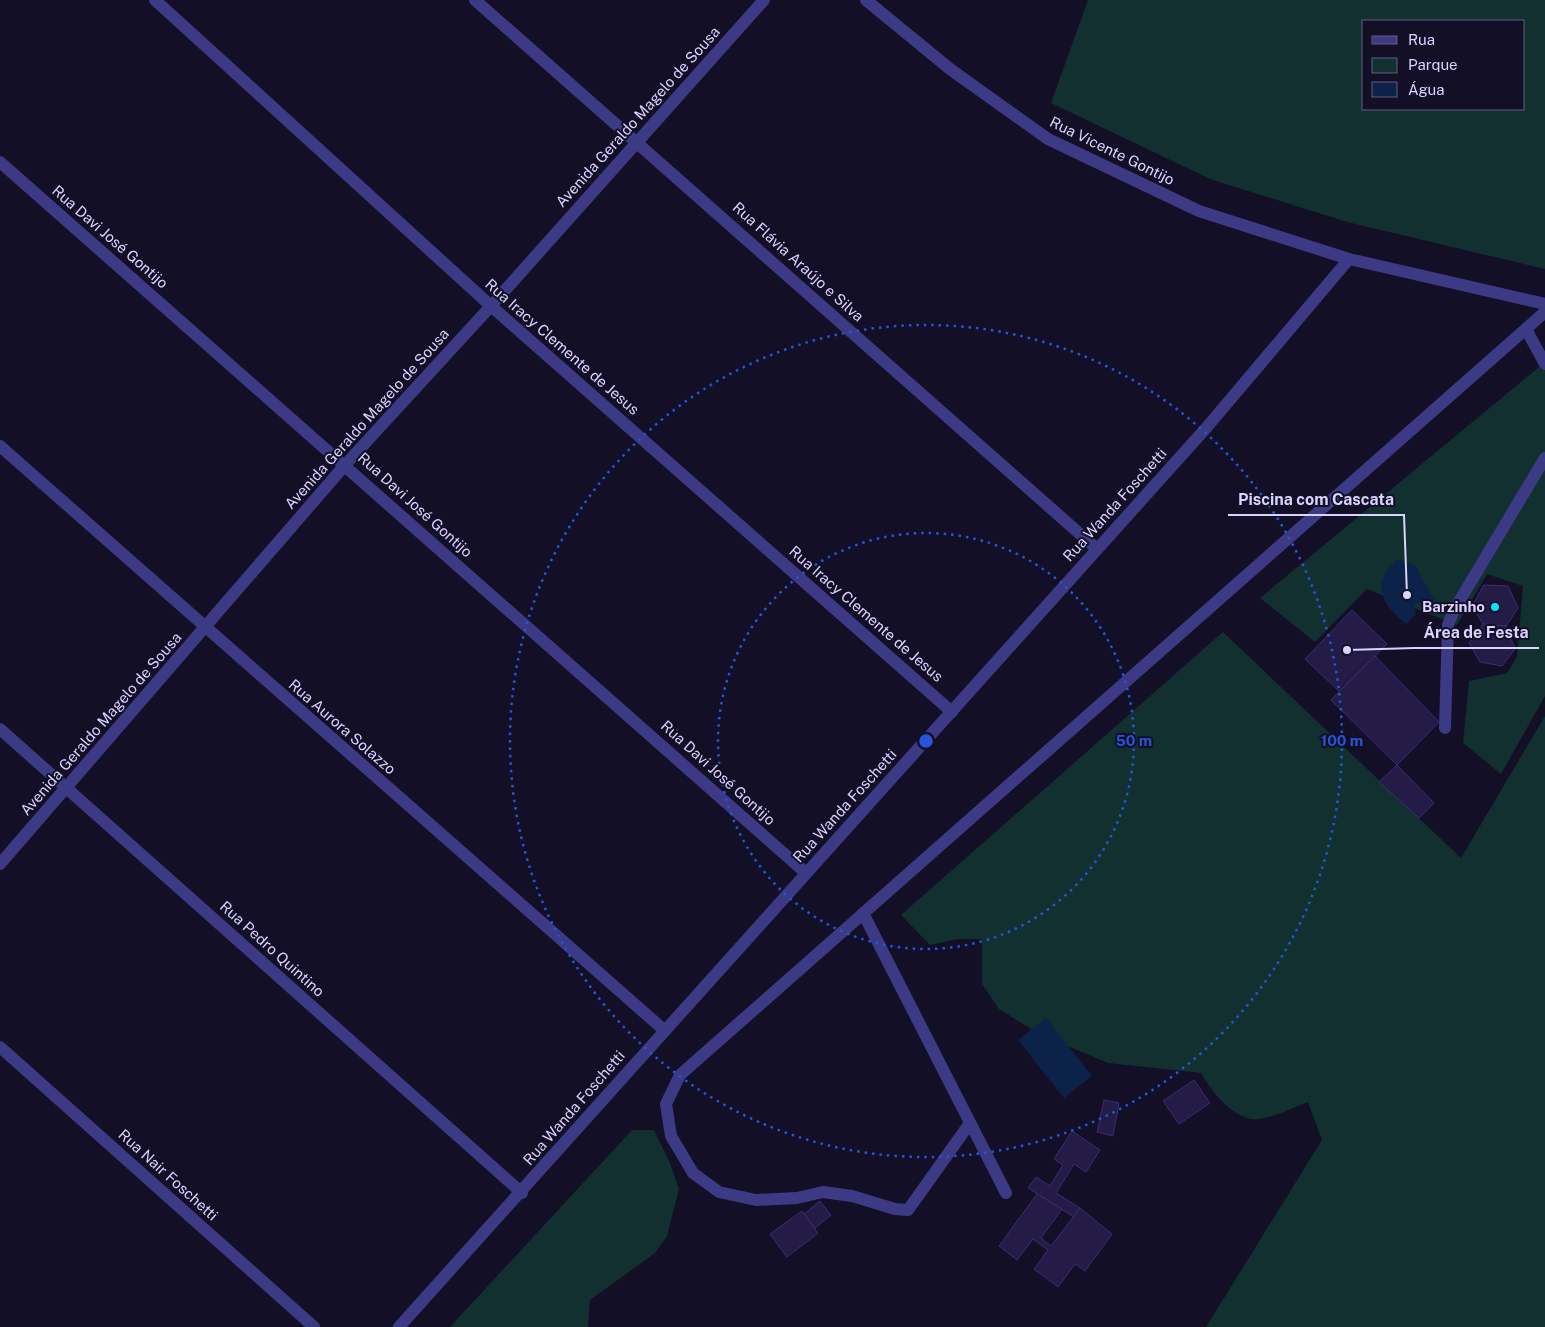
<svg xmlns="http://www.w3.org/2000/svg" width="1545" height="1327" font-family="'Public Sans',sans-serif">
  <rect width="100%" height="100%" fill="#130f26"/>
  <!-- green -->
  <g fill="#12302f" fill-rule="evenodd">
    <path d="M1088,0H1545V269L1347,222L1210,179L1051,103ZM1364,21H1524V109H1364Z"/>
    <polygon points="1545,362 1545,696 1501,774 1463,743 1469,681 1507,673 1517,657 1523,586 1487,574 1457,625 1367,589 1315,642 1260,598"/>
    <path d="M1223,632L1461,858L1545,716V1327H1206L1322,1140L1308,1102C1293,1107 1268,1121 1252,1119C1230,1116 1211,1090 1201,1073L1108,1063L1039,1034L999,1009L982,984V939H958L930,945L901,915Z"/>
    <polygon points="632,1130 654,1130 670,1163 679,1189 667,1236 655,1253 590,1300 588,1327 450,1327"/>
  </g>
  <!-- water -->
  <g fill="#0c2248">
    <path d="M1398,559L1416,565C1420,579 1429,587 1434,600L1414,604L1416,614L1406,624C1382,604 1369,584 1398,559Z"/>
    <polygon points="1046,1018 1092,1076 1064,1098 1018,1040"/>
  </g>
  <!-- building -->
  <g fill="#241b47" stroke="#3b2d73">
    <polygon points="1484,585 1508,586 1518,608 1506,626 1483,624 1472,606"/>
    <polygon points="1352,610 1387,644 1340,692 1305,659"/>
    <polygon points="1483,624 1506,626 1515,649 1502,666 1480,662 1469,643"/>
    <polygon points="1375,656 1439,722 1397,765 1331,700"/>
    <polygon points="1397,765 1434,803 1419,818 1379,782"/>
    <polygon points="1194,1080 1210,1103 1179,1124 1163,1101"/>
    <polygon points="1104,1100 1119,1103 1113,1136 1097,1132"/>
    <polygon points="1072,1131 1100,1150 1086,1172 1074,1164 1056,1193 1080,1208 1074,1217 1028,1188 1036,1177 1050,1186 1063,1165 1054,1159"/>
    <polygon points="1037,1194 1062,1209 1041,1238 1051,1246 1080,1208 1112,1234 1085,1271 1075,1264 1058,1287 1034,1269 1048,1250 1033,1239 1017,1260 999,1246"/>
    <polygon points="820,1201 831,1215 815,1228 804,1214"/>
    <polygon points="802,1211 818,1233 787,1257 770,1234"/>
  </g>
  <g fill="none" stroke-linecap="round" stroke-linejoin="round">
    <!-- service -->
    <g stroke="#3d3a85" stroke-width="12">
      <polyline points="1526,329 1545,364"/>
      <polyline points="1445,728 1448,625 1454,610 1545,458"/>
    </g>
    <!-- minor -->
    <g stroke="#3d3a85" stroke-width="12">
      <polyline points="155,0 491,306 952,712"/>
      <polyline points="475,0 1097,549"/>
      <polyline points="866,0 950,69 1048,139 1199,211 1349,259 1545,304"/>
      <polyline points="0,162 806,873"/>
      <polyline points="0,446 664,1030"/>
      <polyline points="0,729 522,1193"/>
      <polyline points="0,864 345,465 491,306 764,0"/>
      <polyline points="863,913 1006,1193"/>
      <polyline points="0,1047 314,1327"/>
      <polyline points="970,1123 908,1210 895,1209 852,1196 823,1192 797,1198 756,1200 719,1192 693,1173 671,1136 666,1104 680,1075 1545,312"/>
      <polyline points="399,1327 1207,427 1349,259"/>
    </g>
  </g>
  <!-- distance rings -->
  <g fill="none" stroke="#2655da" stroke-width="2.5" stroke-dasharray="2.5 5">
    <circle cx="926" cy="741" r="208"/>
    <circle cx="926" cy="741" r="416"/>
  </g>
  <!-- markers -->
  <circle fill="#00e5ff" stroke="#130f26" stroke-width="2" cx="1495" cy="607" r="5"/>
  <g text-anchor="middle" stroke-width="4" stroke-linejoin="round" paint-order="stroke">
    <!-- street labels -->
    <g font-size="15" fill="#d9d4ff" stroke="#130f26">
      <text transform="translate(638 117) rotate(-48)" y="5">Avenida Geraldo Magelo de Sousa</text>
      <text transform="translate(1112 151) rotate(26)" y="5">Rua Vicente Gontijo</text>
      <text transform="translate(110 237) rotate(41)" y="5">Rua Davi José Gontijo</text>
      <text transform="translate(798 262) rotate(42)" y="5">Rua Flávia Araújo e Silva</text>
      <text transform="translate(562 347) rotate(41)" y="5">Rua Iracy Clemente de Jesus</text>
      <text transform="translate(367 419) rotate(-48)" y="5">Avenida Geraldo Magelo de Sousa</text>
      <text transform="translate(415 505) rotate(42)" y="5">Rua Davi José Gontijo</text>
      <text transform="translate(1115 505) rotate(-48)" y="5">Rua Wanda Foschetti</text>
      <text transform="translate(866 614) rotate(41)" y="5">Rua Iracy Clemente de Jesus</text>
      <text transform="translate(101 724) rotate(-49)" y="5">Avenida Geraldo Magelo de Sousa</text>
      <text transform="translate(342 727) rotate(41)" y="5">Rua Aurora Solazzo</text>
      <text transform="translate(718 773) rotate(42)" y="5">Rua Davi José Gontijo</text>
      <text transform="translate(845 806) rotate(-48)" y="5">Rua Wanda Foschetti</text>
      <text transform="translate(272 949) rotate(42)" y="5">Rua Pedro Quintino</text>
      <text transform="translate(574 1108) rotate(-49)" y="5">Rua Wanda Foschetti</text>
      <text transform="translate(168 1175) rotate(42)" y="5">Rua Nair Foschetti</text>
    </g>
    <!-- poi labels -->
    <g font-size="15" font-weight="bold" fill="#d9d4ff" stroke="#130f26" text-anchor="end">
      <text x="1485" y="612">Barzinho</text>
    </g>
  </g>
  <circle cx="926" cy="741" r="8" fill="#2655da" stroke="#130f26" stroke-width="2.5"/>
  <g font-size="15" text-anchor="middle" font-weight="bold" fill="#2655da" stroke="#130f26" stroke-width="4" stroke-linejoin="round" paint-order="stroke">
    <text x="1134" y="746">50 m</text>
    <text x="1342" y="746">100 m</text>
  </g>
  <!-- callouts -->
  <path fill="none" stroke="#d9d4ff" stroke-width="2" d="M1407 595L1404 515H1228M1347 650L1414 648H1539"/>
  <g fill="#d9d4ff" stroke="#130f26" stroke-width="2">
    <circle cx="1407" cy="595" r="5"/>
    <circle cx="1347" cy="650" r="5"/>
  </g>
  <g font-size="16" text-anchor="middle" font-weight="bold" fill="#d9d4ff" stroke="#130f26" stroke-width="4" stroke-linejoin="round" paint-order="stroke">
    <text x="1316" y="505">Piscina com Cascata</text>
    <text x="1476" y="638">Área de Festa</text>
  </g>
  <!-- legend -->
  <rect x="1362" y="20" width="162" height="90" fill="#130f26" stroke="#625e7d"/>
  <rect x="1372" y="36" width="25" height="8" fill="#3d3a85" stroke="#625e7d"/>
  <text x="1408" y="45" font-size="15" fill="#d9d4ff">Rua</text>
  <rect x="1372" y="58" width="25" height="15" fill="#12302f" stroke="#625e7d"/>
  <text x="1408" y="70" font-size="15" fill="#d9d4ff">Parque</text>
  <rect x="1372" y="82" width="25" height="15" fill="#0c2248" stroke="#625e7d"/>
  <text x="1408" y="95" font-size="15" fill="#d9d4ff">Água</text>
</svg>
